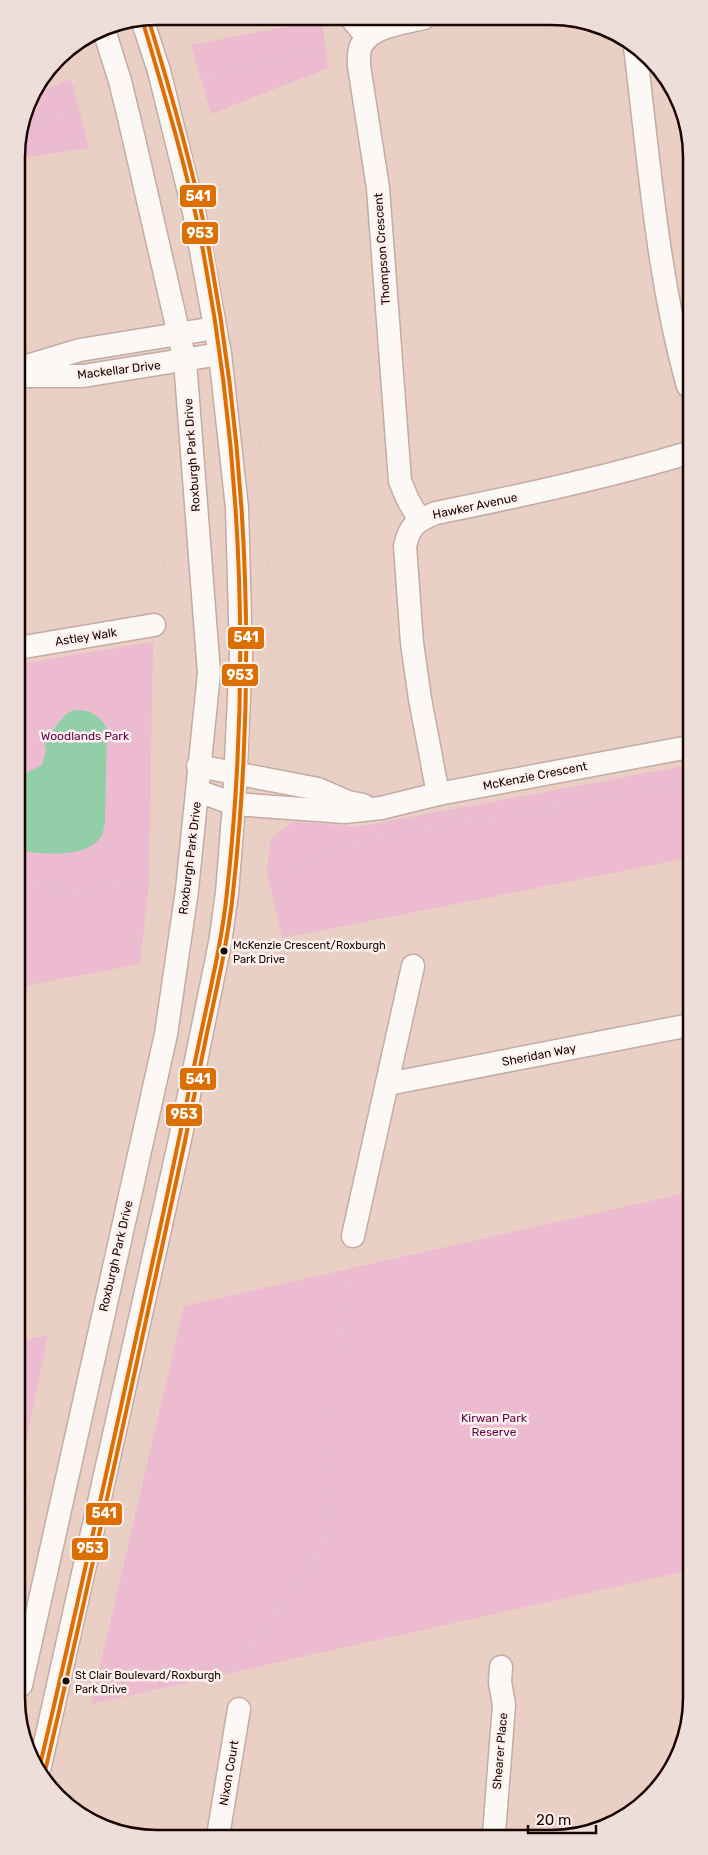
<svg xmlns="http://www.w3.org/2000/svg" width="708" height="1855" font-family="Rubik,sans-serif">
  <rect width="100%" height="100%" fill="#eacfc5"/>
  <!-- green -->
  <g fill="#ecbbcf">
    <polygon points="322,20 328,68 211,114 191,45"/>
    <polygon points="71,79 89,148 17,159 17,147 31,95"/>
    <polygon points="153,642 149,883 140,964 19,987 20,704 18,664"/>
    <polygon points="689,765 689,858 282,938 267,871 271,838 294,821 357,827"/>
    <polygon points="690,1192 691,1570 91,1704 184,1306"/>
    <polygon points="48,1335 20,1470 20,1341"/>
  </g>
  <!-- water -->
  <path fill="#92cea8" d="M74,710C90,710 98,714 107,728L105,822C104,827 103,834 101,837C83,860 43,853 19,851L18,777L42,765L46,751L44,741L66,714Z"/>
  <g fill="none" stroke-linecap="round" stroke-linejoin="round">
    <!-- minor casing -->
    <g stroke="#c4aca4" stroke-width="25">
      <g id="minor">
        <polyline points="350,17 367,37"/>
        <polyline points="142,19 159,71"/>
        <polyline points="103,27 120,81"/>
        <path d="M635,47C649,159 657,276 688,386"/>
        <polyline points="17,369 80,350 215,328"/>
        <polyline points="17,376 83,376 220,354"/>
        <path d="M419,519L408,500L400,481L378,188L359,66C359,60 358,52 361,46C370,26 405,23 424,18"/>
        <polyline points="18,648 154,625"/>
        <polyline points="198,766 318,789 348,802 363,805"/>
        <polyline points="198,791 234,804 345,812 381,808 438,794 689,747"/>
        <path d="M438,794L420,699L412,643L405,546C410,525 416,521 436,513C521,496 605,478 688,453"/>
        <polyline points="388,1084 690,1025"/>
        <polyline points="353,1236 413,966"/>
        <polyline points="21,1685 166,1034 187,890 209,673 185,361 130,122"/>
        <polyline points="40,1766 179,1144 220,943 227,893 234,804 241,655 237,508 220,354 194,212 168,107"/>
        <polyline points="494,1834 504,1705 500,1682 501,1667"/>
        <polyline points="218,1836 239,1709"/>
      </g>
    </g>
    <!-- path -->
    <g stroke="#d5ccc9" stroke-width="3" stroke-dasharray="1 4" stroke-linecap="butt">
      <polyline points="184,82 327,45 338,36"/>
      <polyline points="28,106 78,85 82,69 74,45"/>
      <polyline points="23,124 64,117 104,105"/>
      <path d="M201,143C221,168 229,228 235,261C253,365 264,468 269,573C271,630 274,689 266,746L274,757"/>
      <polyline points="17,146 22,152 88,140 98,147 105,164 139,318"/>
      <polyline points="151,386 163,471 165,606"/>
      <polyline points="19,883 31,883 70,891 131,885 166,888"/>
      <polyline points="252,894 261,895 331,849 398,831 520,814 689,781"/>
      <polyline points="20,1539 147,967 170,703 168,642"/>
      <path d="M233,1690L231,1673C243,1657 255,1640 267,1624C289,1597 309,1576 321,1543C342,1487 332,1427 336,1370C339,1332 351,1296 352,1258"/>
      <polyline points="69,1806 76,1784 91,1686 139,1482 171,1333 203,1168 238,1009 253,894 269,828"/>
    </g>
    <!-- minor -->
    <use href="#minor" stroke="#fcf8f6" stroke-width="22"/>
    <!-- minor-bridge casing -->
    <g stroke="#c4aca4" stroke-width="25" stroke-linecap="butt">
      <g id="minor-bridge">
        <polyline points="159,71 168,107"/>
        <polyline points="120,81 130,122"/>
      </g>
    </g>
    <!-- minor-bridge -->
    <use href="#minor-bridge" stroke="#fcf8f6" stroke-width="22"/>
    <!-- bus-1 casing -->
    <g stroke="#fff1ed" stroke-width="8">
      <path id="bus-1" d="M40,1765C80,1597 116,1429 153,1260C170,1184 185,1109 201,1033C211,986 222,940 227,892C251,673 242,451 200,235C185,162 163,90 142,19"/>
    </g>
    <!-- bus-2 casing -->
    <g stroke="#fff1ed" stroke-width="8">
      <path id="bus-2" d="M46,1767C86,1599 122,1430 159,1261C176,1185 192,1109 207,1033C217,987 228,940 233,893C257,673 248,451 206,234C191,161 170,89 148,18"/>
    </g>
    <!-- bus-1 -->
    <use href="#bus-1" stroke="#dc6f00" stroke-width="4"/>
    <!-- bus-2 -->
    <use href="#bus-2" stroke="#dc6f00" stroke-width="4"/>
  </g>
  <!-- markers -->
  <g fill="#190502" stroke="#fff1ed" stroke-width="2">
    <circle cx="224" cy="951" r="4.5"/>
    <circle cx="66" cy="1681" r="4.5"/>
  </g>
  <g text-anchor="middle" stroke-width="5" stroke-linejoin="round" paint-order="stroke">
    <!-- bus labels -->
    <g font-size="11" fill="#190502" stroke="#fff1ed" text-anchor="start">
      <text x="233" y="949">McKenzie Crescent/Roxburgh<tspan x="233" dy="14">Park Drive</tspan></text>
      <text x="75" y="1679">St Clair Boulevard/Roxburgh<tspan x="75" dy="14">Park Drive</tspan></text>
    </g>
    <!-- street labels -->
    <g font-size="12" fill="#190502" stroke="#fff1ed">
      <text transform="translate(382 249) rotate(-94)" y="4">Thompson Crescent</text>
      <text transform="translate(119 370) rotate(-7)" y="4">Mackellar Drive</text>
      <text transform="translate(192 455) rotate(-94)" y="4">Roxburgh Park Drive</text>
      <text transform="translate(475 506) rotate(-12)" y="4">Hawker Avenue</text>
      <text transform="translate(86 637) rotate(-9)" y="4">Astley Walk</text>
      <text transform="translate(535 776) rotate(-11)" y="4">McKenzie Crescent</text>
      <text transform="translate(190 858) rotate(-83)" y="4">Roxburgh Park Drive</text>
      <text transform="translate(539 1055) rotate(-11)" y="4">Sheridan Way</text>
      <text transform="translate(116 1256) rotate(-77)" y="4">Roxburgh Park Drive</text>
      <text transform="translate(500 1751) rotate(-85)" y="4">Shearer Place</text>
      <text transform="translate(229 1773) rotate(-80)" y="4">Nixon Court</text>
    </g>
    <!-- park labels -->
    <g font-size="12" fill="#62004e" stroke="#fff1ed">
      <text x="85" y="740">Woodlands Park</text>
      <text x="494" y="1422">Kirwan Park<tspan x="494" dy="14">Reserve</tspan></text>
    </g>
  </g>
  <!-- crop -->
  <path d="M0 0H708V1855H0ZM157 25H551A132 132 0 0 1 683 157V1698A132 132 0 0 1 551 1830H157A132 132 0 0 1 25 1698V157A132 132 0 0 1 157 25Z" fill="#eddeda" fill-rule="evenodd"/>
  <path fill="none" stroke="#190502" stroke-width="2.5" d="M157 25H551A132 132 0 0 1 683 157V1698A132 132 0 0 1 551 1830H157A132 132 0 0 1 25 1698V157A132 132 0 0 1 157 25Z"/>
  <g stroke="#fff1ed" stroke-width="2">
    <rect x="179" y="184" width="38" height="24" rx="5" fill="#dc6f00"/>
    <rect x="181" y="221" width="38" height="24" rx="5" fill="#dc6f00"/>
    <rect x="227" y="626" width="38" height="24" rx="5" fill="#dc6f00"/>
    <rect x="221" y="663" width="38" height="24" rx="5" fill="#dc6f00"/>
    <rect x="179" y="1067" width="38" height="24" rx="5" fill="#dc6f00"/>
    <rect x="165" y="1103" width="38" height="24" rx="5" fill="#dc6f00"/>
    <rect x="85" y="1502" width="38" height="24" rx="5" fill="#dc6f00"/>
    <rect x="71" y="1537" width="38" height="24" rx="5" fill="#dc6f00"/>
  </g>
  <g font-size="14" text-anchor="middle" font-weight="bold" fill="#fff">
    <text x="198" y="201">541</text>
    <text x="200" y="238">953</text>
    <text x="246" y="642">541</text>
    <text x="240" y="680">953</text>
    <text x="198" y="1084">541</text>
    <text x="184" y="1119">953</text>
    <text x="104" y="1518">541</text>
    <text x="90" y="1553">953</text>
  </g>
  <!-- scale -->
  <path d="M528 1825v8h68v-8" fill="none" stroke="#190502" stroke-width="2.5"/>
  <text x="536" y="1825" font-size="15" fill="#190502" stroke="#fff1ed" stroke-width="4" paint-order="stroke">20 m</text>
</svg>
